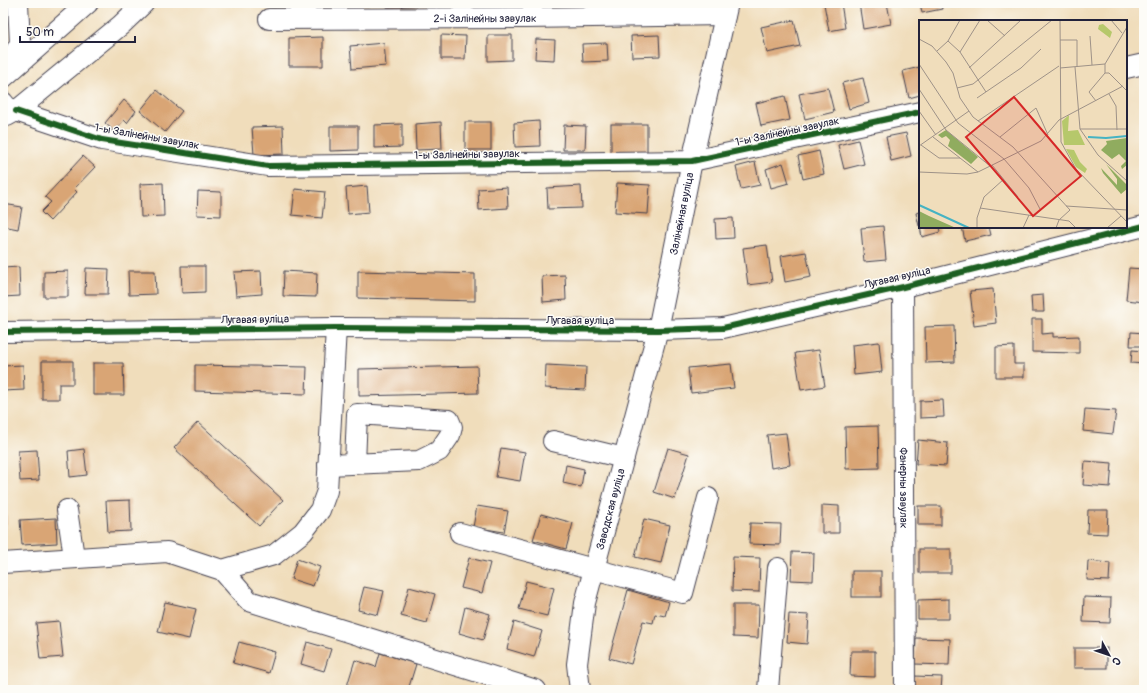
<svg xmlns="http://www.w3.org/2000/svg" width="1147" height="693" font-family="Pangolin,sans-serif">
  <rect width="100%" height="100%" fill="#fdfcf7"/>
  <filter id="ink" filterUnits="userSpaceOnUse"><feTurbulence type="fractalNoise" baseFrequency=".025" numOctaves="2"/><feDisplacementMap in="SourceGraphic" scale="8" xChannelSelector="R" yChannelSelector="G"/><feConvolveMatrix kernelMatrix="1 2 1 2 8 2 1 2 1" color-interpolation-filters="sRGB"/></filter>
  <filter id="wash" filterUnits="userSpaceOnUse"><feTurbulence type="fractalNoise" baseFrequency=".012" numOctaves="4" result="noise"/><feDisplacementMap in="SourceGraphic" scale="16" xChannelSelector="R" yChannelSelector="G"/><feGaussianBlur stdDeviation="0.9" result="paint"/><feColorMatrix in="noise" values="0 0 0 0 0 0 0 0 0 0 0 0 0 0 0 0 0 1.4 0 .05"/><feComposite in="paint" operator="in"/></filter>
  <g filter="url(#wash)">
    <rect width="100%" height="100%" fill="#f0ddbb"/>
    <g id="blocks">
      <!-- building -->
      <g fill="#d9a575">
        <polygon points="341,3 367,3 367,4 341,5"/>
        <polygon points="387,3 416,3 416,6 387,7"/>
        <rect x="535" y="3" width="28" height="2"/>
        <polygon points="831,3 841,3 845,28 829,31 824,4"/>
        <polygon points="859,3 887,3 891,24 863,29"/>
        <polygon points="920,3 941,3 942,9 922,13"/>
        <polygon points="794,20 800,46 767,53 761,27"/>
        <polygon points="441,35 466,36 465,59 441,59"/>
        <polygon points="488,35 512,35 512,60 488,61"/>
        <polygon points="659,35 660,56 632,57 631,36"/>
        <polygon points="323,37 323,66 289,66 289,38"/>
        <polygon points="536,39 555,40 554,60 535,59"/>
        <polygon points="384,43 386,66 352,69 350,46"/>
        <polygon points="607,43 608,61 583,62 582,44"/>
        <polygon points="920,67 920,95 909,98 903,71"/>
        <polygon points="863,78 869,103 849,109 842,83"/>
        <polygon points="828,88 834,112 805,119 799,94"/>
        <polygon points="157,90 182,111 165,132 140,111"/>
        <polygon points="785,96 790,120 761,126 756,103"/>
        <polygon points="124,100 136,111 127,123 124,120 114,131 105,123"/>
        <polygon points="539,121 540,146 515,147 514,123"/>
        <polygon points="441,122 442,149 416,150 415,124"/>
        <rect x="465" y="122" width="26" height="28"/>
        <polygon points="402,124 402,147 374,148 374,125"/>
        <rect x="611" y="124" width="36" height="28"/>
        <polygon points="564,125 586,126 585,150 563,150"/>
        <polygon points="283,126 284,154 254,155 252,127"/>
        <polygon points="330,126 358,126 358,150 330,151"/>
        <polygon points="906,133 911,156 891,161 886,137"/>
        <polygon points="858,140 864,164 844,169 838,145"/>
        <polygon points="819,151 824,174 803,179 798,156"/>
        <polygon points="83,156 95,167 74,189 77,192 50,221 41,212 51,202 45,197"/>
        <polygon points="755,162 760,185 741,189 736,167"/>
        <polygon points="783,163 789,183 771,188 766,169"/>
        <polygon points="163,183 164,216 141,217 140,184"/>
        <polygon points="617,183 650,185 648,214 615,212"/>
        <polygon points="367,186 369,212 348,214 346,188"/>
        <polygon points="581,186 582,208 548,209 547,188"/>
        <polygon points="507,187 508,208 479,210 478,189"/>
        <polygon points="295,189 325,192 322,218 292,215"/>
        <polygon points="198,191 221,192 221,216 197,215"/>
        <polygon points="3,204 22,207 18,229 3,226"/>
        <polygon points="920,212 920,226 919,226 916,213"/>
        <polygon points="733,218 734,238 716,239 715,219"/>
        <polygon points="883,226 886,260 864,262 861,228"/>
        <polygon points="920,227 939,227 940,232 922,237"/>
        <polygon points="962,227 989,227 991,235 965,241"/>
        <polygon points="767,245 772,282 748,285 743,248"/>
        <polygon points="806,252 811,277 785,282 781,256"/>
        <polygon points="181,266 205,266 205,292 182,293"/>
        <polygon points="19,267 20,296 3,297 3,268"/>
        <polygon points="86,268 109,269 108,294 85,294"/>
        <polygon points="1129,268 1144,269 1144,302 1126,300"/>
        <polygon points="68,271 68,297 44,297 44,272"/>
        <polygon points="128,271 155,271 156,294 129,295"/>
        <polygon points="261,271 262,294 236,296 234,272"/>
        <polygon points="284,271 317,273 316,297 283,296"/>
        <polygon points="358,271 475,274 475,301 358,298"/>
        <polygon points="565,275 566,300 543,302 542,276"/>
        <polygon points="993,289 996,323 974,326 970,291"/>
        <polygon points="1043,295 1044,312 1032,312 1031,296"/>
        <polygon points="1032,319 1042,319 1042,334 1053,333 1053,337 1079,336 1079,353 1032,352"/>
        <polygon points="954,326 955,362 926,363 925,327"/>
        <polygon points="1131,332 1144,333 1144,346 1130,346"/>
        <polygon points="879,342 882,372 854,375 852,345"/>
        <polygon points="1014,346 1014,364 1024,364 1024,377 996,377 996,347"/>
        <polygon points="819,350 825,386 801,390 795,353"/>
        <polygon points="1132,350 1144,351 1144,364 1131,363"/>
        <polygon points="42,361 73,361 73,384 59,384 59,399 42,399"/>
        <polygon points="93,363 123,363 124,395 93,395"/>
        <polygon points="731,364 734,388 691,393 688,368"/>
        <polygon points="23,365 24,390 3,391 3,366"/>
        <polygon points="195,365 307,367 306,394 195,391"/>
        <polygon points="546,365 586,367 585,390 545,388"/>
        <polygon points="477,366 478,393 359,396 359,369"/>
        <polygon points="943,400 944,417 920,418 920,401"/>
        <polygon points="1085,409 1116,411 1113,434 1083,431"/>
        <polygon points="198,422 283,500 259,526 174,448"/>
        <polygon points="878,426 879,468 846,469 845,427"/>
        <polygon points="786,433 790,465 771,468 767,435"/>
        <polygon points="918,440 948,443 946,466 916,464"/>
        <polygon points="501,448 525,452 520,481 496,477"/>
        <polygon points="668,448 689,454 675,499 654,492"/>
        <polygon points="84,449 87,475 70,477 68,451"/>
        <polygon points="37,450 39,480 20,481 18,451"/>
        <polygon points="1085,461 1112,463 1110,487 1083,485"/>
        <polygon points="566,465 584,469 581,487 563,483"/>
        <polygon points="3,500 5,500 7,524 3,525"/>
        <polygon points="130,500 131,531 108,532 106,501"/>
        <polygon points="822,505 839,506 839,533 822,533"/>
        <polygon points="477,506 508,511 504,532 473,527"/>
        <rect x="918" y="506" width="23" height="19"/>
        <polygon points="1088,510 1108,510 1107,534 1087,533"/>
        <polygon points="541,514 573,523 566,549 533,540"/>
        <polygon points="56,518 57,543 22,545 20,520"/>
        <polygon points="644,519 670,525 661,563 635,557"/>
        <polygon points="750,523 781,524 780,545 749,544"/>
        <rect x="919" y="549" width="32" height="24"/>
        <polygon points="792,552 814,553 813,581 791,580"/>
        <polygon points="733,557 760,558 759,592 732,591"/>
        <polygon points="469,558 490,563 482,593 461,588"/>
        <polygon points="297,559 320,567 313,586 291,579"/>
        <polygon points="1088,561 1110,563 1109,581 1087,580"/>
        <rect x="852" y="571" width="29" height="26"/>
        <polygon points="526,581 554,588 547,616 519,609"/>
        <polygon points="364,587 384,591 378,615 358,610"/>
        <polygon points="409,587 435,594 427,623 401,616"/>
        <polygon points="628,590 669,602 665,616 655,614 653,623 643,621 631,664 609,658"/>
        <polygon points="1084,597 1111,598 1110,623 1083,622"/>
        <polygon points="949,599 949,619 918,619 918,600"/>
        <polygon points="165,602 196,609 189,639 158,632"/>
        <polygon points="733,605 759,605 758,638 733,637"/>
        <polygon points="465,607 490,614 483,640 459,633"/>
        <polygon points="789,614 809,615 807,644 787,642"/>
        <polygon points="59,621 63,657 40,659 36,623"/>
        <polygon points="514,622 542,631 534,657 507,649"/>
        <polygon points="916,638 950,639 949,665 915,664"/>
        <polygon points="239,642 275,652 269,673 233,663"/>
        <polygon points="307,642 331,649 324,671 301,664"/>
        <rect x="1074" y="648" width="33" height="20"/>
        <polygon points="851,651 875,651 875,677 850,676"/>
        <polygon points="380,653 416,664 408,690 361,690 347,686 355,660 376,667"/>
        <polygon points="914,676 942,677 941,690 913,690"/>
        <polygon points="860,686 885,687 885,690 860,690"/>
      </g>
    </g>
  </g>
  <g filter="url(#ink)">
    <use href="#blocks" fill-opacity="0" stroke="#413e4e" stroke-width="1"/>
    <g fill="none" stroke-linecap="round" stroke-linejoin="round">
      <!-- minor casing -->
      <g stroke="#413e4e" stroke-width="22">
        <g id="minor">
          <path id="s1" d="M269,19L526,18L725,15"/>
          <polyline points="7,67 20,43 18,3"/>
          <polyline points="1126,68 1144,64"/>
          <polyline points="3,78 88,3"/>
          <polyline points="3,102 7,107 16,111 102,140 268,166 692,161 920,112"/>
          <polyline points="7,116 16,111 121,25 144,3"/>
          <path id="s2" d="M903,287L905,690"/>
          <polyline points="3,332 336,328 658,330 723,328 903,287 1144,226"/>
          <polyline points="553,441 624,458"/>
          <polyline points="328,465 419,461 439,451 450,435 452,427 449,420 357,414 355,464"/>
          <polyline points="67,510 74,557"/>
          <polyline points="460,533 683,593 708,498"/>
          <polyline points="3,563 167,552 222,570 249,601 536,690"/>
          <polyline points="222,570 274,555 303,532 320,510 327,491 336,328"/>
          <path id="s3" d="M580,690L577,664L585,603L658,330L692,161L728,3"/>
          <polyline points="768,690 778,568"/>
        </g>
      </g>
      <!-- minor -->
      <use href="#minor" stroke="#fff" stroke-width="20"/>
      <!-- cycleway casing -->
      <g stroke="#fdfcf7" stroke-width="8">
        <g id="cycleway">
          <polyline points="16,111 102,140 268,166 692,161 920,112"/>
          <polyline points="3,332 336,328 658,330 723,328 903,287 1144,226"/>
        </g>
      </g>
      <!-- cycleway -->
      <use href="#cycleway" stroke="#1b5e20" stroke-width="6"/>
    </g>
  </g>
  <g text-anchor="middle" stroke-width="3" stroke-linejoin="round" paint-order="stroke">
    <!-- street labels -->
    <g font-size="11" fill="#22223b" stroke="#fdfcf7">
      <text dy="4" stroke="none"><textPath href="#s1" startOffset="216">2-і Залінейны завулак</textPath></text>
      <text transform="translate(787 131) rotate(-12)" y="4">1-ы Залінейны завулак</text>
      <text transform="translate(147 136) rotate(10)" y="4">1-ы Залінейны завулак</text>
      <text transform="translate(467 154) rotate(-1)" y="4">1-ы Залінейны завулак</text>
      <text dy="4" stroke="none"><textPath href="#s3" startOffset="489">Залінейная вуліца</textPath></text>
      <text transform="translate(897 277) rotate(-13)" y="4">Лугавая вуліца</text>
      <text transform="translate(255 319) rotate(-1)" y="4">Лугавая вуліца</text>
      <text x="580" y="324">Лугавая вуліца</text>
      <text dy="4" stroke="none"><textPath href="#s2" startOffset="201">Фанерны завулак</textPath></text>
      <text dy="4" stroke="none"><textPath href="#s3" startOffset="185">Заводская вуліца</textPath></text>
    </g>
  </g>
  <!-- overview -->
  <g transform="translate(919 20)">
    <rect width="208" height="208" fill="#f0ddbb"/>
    <path d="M184,4L193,12L191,18L179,9L180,5ZM150,95L149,111L159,110L166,125H145L143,101ZM147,129L155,130L161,142L168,149L166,153L157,147Z" fill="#b6c86b"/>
    <path d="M27,110L59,137L52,144L29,126L31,120L27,116L23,118L19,115ZM208,118V145L203,149L202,146L207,141L200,134L193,139L182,130L188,124L187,121ZM187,144L208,165V169L202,174L184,153L182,148L198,165V159ZM0,191L10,196L37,208H0Z" fill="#90ac5f"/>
    <path fill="none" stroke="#46b3c3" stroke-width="2" d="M169,117L187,118L208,116M0,185L50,208"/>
    <path fill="none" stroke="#9e9288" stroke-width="1" d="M68,0L86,16M141,0L142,122L157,149L208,202M192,0L203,13M171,16L173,45M0,19L13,26L27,42L34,53L41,78L54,97L94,127L151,190L140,200L137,208M141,20H158V47M29,21L41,32L67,72M18,31L29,21L41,0M41,32L61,0M0,44L39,103L85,139L110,168L121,189M186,44V53H190L208,71M156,47L161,109H208M50,48L102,0M141,48L186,44L208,7M38,68L54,64L133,0M0,69L27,110L71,146M190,74L197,86L198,110M58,78L102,48L122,29M177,81L170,72L186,53M0,91L17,115M59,101L140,46M161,109L179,135L208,161M14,117L59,152M81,117L117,88L129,115M2,125L20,138H41M0,126L50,91M73,145L99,177M0,152L48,154L59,152L122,121L140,100L204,66M147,186L208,190M61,188L150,201L157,208M58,208V198L65,177L85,159M104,208L110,195M188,208L202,196"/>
    <path fill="#d62828" fill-opacity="0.15" stroke="#d62828" stroke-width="2" d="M95,77L162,156L114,196L47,117Z"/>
    <rect width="208" height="208" fill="none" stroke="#22223b" stroke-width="2"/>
  </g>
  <!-- margin -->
  <rect width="1147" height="693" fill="none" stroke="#fdfcf7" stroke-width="16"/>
  <!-- north arrow -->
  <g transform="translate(1109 655) rotate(130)" stroke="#fdfcf7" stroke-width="3" paint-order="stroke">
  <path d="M0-3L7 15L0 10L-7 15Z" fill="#22223b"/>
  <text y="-6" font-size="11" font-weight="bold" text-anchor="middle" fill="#22223b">С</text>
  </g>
  <!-- scale -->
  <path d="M20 36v6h115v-6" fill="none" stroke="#22223b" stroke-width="2"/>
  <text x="26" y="36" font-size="12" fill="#22223b" stroke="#fdfcf7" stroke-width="3" paint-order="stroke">50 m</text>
</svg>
